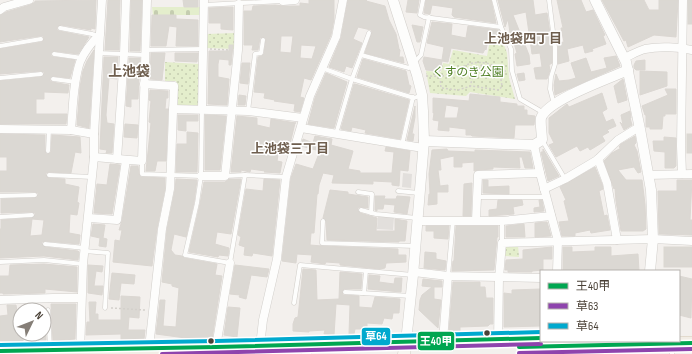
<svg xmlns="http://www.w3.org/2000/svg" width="692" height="354" font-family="'Sofia Sans Condensed','Noto Sans JP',sans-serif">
  <defs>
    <pattern id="grass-dots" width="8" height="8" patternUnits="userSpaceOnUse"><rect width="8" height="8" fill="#e4eecc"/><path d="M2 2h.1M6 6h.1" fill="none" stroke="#c5cdb0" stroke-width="1.8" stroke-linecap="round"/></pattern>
    <pattern id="cemetery-stones" width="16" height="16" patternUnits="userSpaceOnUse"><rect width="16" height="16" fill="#e4eecc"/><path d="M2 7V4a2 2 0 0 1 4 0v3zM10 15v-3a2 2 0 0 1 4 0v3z" fill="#c5cdb0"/></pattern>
  </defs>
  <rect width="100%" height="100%" fill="#f3f0ed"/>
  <!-- grass -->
  <g fill="url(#grass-dots)">
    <polygon points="235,33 236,49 207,48 207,34"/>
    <polygon points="490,40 505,41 504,45 507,53 509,78 515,99 470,92 466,96 430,93 426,71 441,72 443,63 449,64 453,50 487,56"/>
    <polygon points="165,62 199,64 198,106 175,106 176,81 165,81"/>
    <polygon points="506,245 518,245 519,257 505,256"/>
  </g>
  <!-- cemetery -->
  <polygon fill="url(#cemetery-stones)" points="152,7 201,7 201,15 153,15"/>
  <!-- parking -->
  <g fill="#e2dfdc">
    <polygon points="403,173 412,174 411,188 402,187"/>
    <polygon points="378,216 394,217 393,230 377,229"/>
  </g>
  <!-- building -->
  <g fill="#dbd8d3" stroke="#dbd7d2" fill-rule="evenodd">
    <polygon points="96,0 95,29 91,28 91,30 61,25 57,27 57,30 59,31 89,37 78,54 54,51 51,53 51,56 53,57 75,60 70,78 53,76 50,78 50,81 52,82 69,85 68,93 44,92 44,99 36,99 36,114 67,114 66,124 0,124 0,81 41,77 44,74 44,72 41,71 0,74 0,49 42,42 44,39 43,36 40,36 0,42 0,15 6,12 30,5 35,2 35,1"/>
    <polygon points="108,0 120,0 119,50 105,50"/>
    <polygon points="131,0 142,0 140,51 130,51"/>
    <polygon points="183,0 198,0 198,7 184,7"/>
    <path d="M309,0H334V19L331,35L311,80L304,78L300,97L304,98L300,112L294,111L295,104L274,101L275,100L264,98L265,93L254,92L258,57L262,56L264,54L266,39L263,37L260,38L258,50H252L253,45H244V11H252L253,6L275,5L283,6H300V3L309,4ZM281,36H293L291,53L280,52ZM301,45L316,46L312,59L300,58Z"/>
    <polygon points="348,0 367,0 366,1 385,6 389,20 396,34 399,49 400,50 399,57 403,57 404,63 365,53 372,32 371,30 358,27 353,39 362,43 352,68 346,66 344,72 329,67 341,38"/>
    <polygon points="408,0 419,0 417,13 406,12"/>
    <polygon points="426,0 491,0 496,23 454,17 452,15 453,8 432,5 430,14 424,13"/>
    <polygon points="498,0 533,0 535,15 547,13 552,47 552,63 549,65 550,70 547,79 536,79 534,68 542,67 540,53 532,54 526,12 513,15 529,55 530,64 517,66 515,54 517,53 513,40 511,40 508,19 505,27"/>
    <polygon points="557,0 581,0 586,12 593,10 605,35 603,36 606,44 592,49 593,51 585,53 583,45 567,49 569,61 558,64 558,43 564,42 561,28 563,28"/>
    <polygon points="602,0 644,0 649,10 659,10 659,0 678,0 676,37 654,35 628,47 626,40 624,41"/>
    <rect x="688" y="0" width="4" height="24"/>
    <polygon points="233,7 233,30 221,29 221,23 209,23 209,8"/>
    <polygon points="152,15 176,15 176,19 198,20 198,46 176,46 177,27 169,26 166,46 151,46"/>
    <polygon points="432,22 452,24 451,35 466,38 468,26 499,30 501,36 500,39 490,38 489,40 488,40 486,50 485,49 483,53 451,48 448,62 442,61 440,71 426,70 423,61 424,57 442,60 444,47 427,43"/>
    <polygon points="412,25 423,27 420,42 417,42"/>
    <polygon points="229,45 233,45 231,65 229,65 229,60 219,59 218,64 218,77 229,79 227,105 208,104 209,51 229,51"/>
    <polygon points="94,50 89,128 77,125 80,87 83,71 87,61"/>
    <polygon points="151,53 165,53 162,80 150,79"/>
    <polygon points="175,53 198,53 197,62 175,61"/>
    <polygon points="616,56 620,66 555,95 554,85 556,74 559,81 569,80 576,78 571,63 586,58 591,72 607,68 604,58"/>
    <polygon points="104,57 118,57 117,79 109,78 106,115 107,123 114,124 112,153 106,153 107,150 100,149"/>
    <polygon points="129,58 140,58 138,99 131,99 131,107 126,106 128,75 132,76 133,63 129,63"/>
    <polygon points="363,59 406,71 409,85 411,86 409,93 357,77"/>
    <polygon points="645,60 645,70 636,70 634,68 634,65 636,61"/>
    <polygon points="242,63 250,63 248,84 240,83"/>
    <polygon points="640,71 667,72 667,86 640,95"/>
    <polygon points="326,73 347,82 334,128 308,124 315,98"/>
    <polygon points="524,73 525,80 519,81 517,74"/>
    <polygon points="623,79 627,100 618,103 614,86"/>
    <polygon points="354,84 355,84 409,100 400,139 365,133 366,130 352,127 351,131 341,129"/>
    <polygon points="665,89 676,89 676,114 665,114 665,116 663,116 662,129 650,129 650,127 646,127 646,115 645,115 642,106 668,95"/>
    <polygon points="150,90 168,91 168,98 166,98 165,109 168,109 166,161 157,161 155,171 146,171 151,123 149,122 151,101 149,100"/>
    <polygon points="602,93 607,109 602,112 606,122 613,119 616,126 607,130 609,132 602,136 605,141 590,150 588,147 580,151 577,146 575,147 556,157 549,145 554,143 549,133 549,118 567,104 569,107"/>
    <path d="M470,94L500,97V102L517,104V106H524V110H527V115L535,116L534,125H515L514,138L472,136L471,135H466V129L449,127V131L438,130L439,121L433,120L434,113H433V98L469,101ZM446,105L459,107L457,118H444Z"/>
    <polygon points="239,95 246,96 245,105 238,105"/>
    <polygon points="415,106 415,117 412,134 414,134 413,141 407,140"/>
    <polygon points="630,111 631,118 630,118 632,125 624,130 620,122 623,125 621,115"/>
    <polygon points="178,115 198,115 198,121 186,121 186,131 178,130"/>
    <polygon points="205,115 226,116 220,170 205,170"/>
    <polygon points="237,116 257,118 257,125 270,128 271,119 296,123 295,123 290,144 282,143 280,149 279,149 277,161 282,162 280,173 264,172 265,171 251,169 250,172 241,170 241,172 231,172"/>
    <polygon points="125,124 138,125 137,138 124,137"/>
    <polygon points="187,132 198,133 197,172 176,172 177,144 187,144"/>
    <path d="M0,134L45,135V151L46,154H48L51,152L52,135L80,137L81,153L75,152L71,173L49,172L46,173V175L48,178L65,179V184L79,187L77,202L79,203L77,215L70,214L69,233L80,235L79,244L45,241L42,242V244L45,247L78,251L79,252L78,260L44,256L0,258V229H1V220L32,218L35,215V213L32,212L1,213V199L35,198L38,195V193L35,192H0V171H7V157H0ZM32,219L44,220L42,235L30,236Z"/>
    <rect x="687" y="134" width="5" height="19"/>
    <polygon points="315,136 332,139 331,145 353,151 348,169 360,171 360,173 392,173 394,152 385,151 386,147 410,151 408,171 400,170 399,186 392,185 392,182 373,181 373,184 332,183 334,175 323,173 319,185 318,194 317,194 314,233 311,233 310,245 322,246 398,249 398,255 406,255 406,262 386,263 385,268 380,269 340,265 340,263 326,262 325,264 311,262 312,255 297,254 296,263 282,261 291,178 296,164 313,169 320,151 301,146 303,139 313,143"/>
    <polygon points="635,136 636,143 634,145 637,151 641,172 638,173 634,167 618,170 626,180 642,180 645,204 646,229 643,231 621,231 616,201 615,188 614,189 604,161 612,153 621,148 619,147 621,144"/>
    <polygon points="664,137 676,138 676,166 674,168 665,168 665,152 654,151 653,141 664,141"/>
    <polygon points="447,149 448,151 475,152 475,150 530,152 533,168 525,168 522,157 519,157 520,168 493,167 493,169 478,170 474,171 474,162 462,163 462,167 454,167 454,156 440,159 441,170 438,170 440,186 448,185 448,192 437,192 437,204 428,205 429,194 430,194 429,174 432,150"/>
    <polygon points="543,149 559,176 548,181 541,152 543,152"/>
    <polygon points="110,164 120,165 112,214 94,213 97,184 107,185"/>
    <polygon points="131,166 138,166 139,174 141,177 165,178 165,188 157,228 152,266 113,262 115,240 120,241 122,230 119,230 122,221"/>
    <polygon points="595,167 602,184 603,189 599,191 604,216 607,215 610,230 591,233 590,230 575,233 575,236 562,236 559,222 569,221 564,201 566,200 560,187"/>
    <polygon points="176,179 197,180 194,202 186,237 174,234 171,250 175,255 182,256 184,258 217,264 215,275 222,276 212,339 193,339 156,334 160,300 165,300 163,326 176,327 179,288 172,286 172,284 162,282 167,230 175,190"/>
    <polygon points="229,179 241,179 231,234 217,232 215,244 229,248 228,256 219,255 218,257 189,252 200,204 204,182 225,182"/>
    <polygon points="264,179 280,180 272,256 253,253 252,256 244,255 245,247 239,245 241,237 238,235 246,189 263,191"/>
    <polygon points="483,180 488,180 488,187 509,186 509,194 483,193"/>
    <polygon points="677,180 692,180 690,220 692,220 692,235 659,234 658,191 677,191"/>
    <polygon points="472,183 471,216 463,216 464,184"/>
    <polygon points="330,190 348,192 348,194 368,197 368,208 360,207 358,208 358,211 360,213 377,218 376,231 395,231 395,219 407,221 405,241 399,241 399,242 327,240 326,221 323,218"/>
    <polygon points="375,196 385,196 384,199 396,199 397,196 410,197 407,214 394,212 395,205 384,204 383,209 377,209 377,211 375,210"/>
    <polygon points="498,200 522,200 523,205 513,207 514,214 489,216 489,210 497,209"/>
    <polygon points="539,200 542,200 544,211 534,212 534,208 540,207"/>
    <polygon points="547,222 551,236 535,237 535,223"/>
    <polygon points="93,224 105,225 103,238 107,239 106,247 99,246 100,238 91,236"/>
    <polygon points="524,224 525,237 506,237 506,226"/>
    <polygon points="426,226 449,226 448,239 434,238 434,231 426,231"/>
    <polygon points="456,226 498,226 498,237 497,237 494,270 452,271 453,261 454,261"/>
    <polygon points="552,247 552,259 543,259 543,270 532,271 532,272 508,272 508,270 505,270 506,260 523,259 523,250"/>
    <polygon points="563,247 572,247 572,252 595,251 595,247 611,247 611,256 638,254 639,271 563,271"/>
    <rect x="664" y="247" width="28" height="20"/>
    <polygon points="425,252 436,253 436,259 446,261 445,270 424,268"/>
    <polygon points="44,264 77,267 77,292 45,289 45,293 3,294 3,293 0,293 0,276 9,276 10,265"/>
    <polygon points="88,265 103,266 102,272 96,271 94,286 103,286 102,295 88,293"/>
    <polygon points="235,265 269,269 267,277 251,275 246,299 239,297 240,295 230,294"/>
    <polygon points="303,269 316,270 317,300 339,299 340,272 362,274 361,289 344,289 342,291 343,295 359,296 359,307 372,308 375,297 400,299 399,313 393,313 392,319 384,318 382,324 367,323 367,329 355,329 354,334 349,334 350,305 336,304 334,335 324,334 325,330 309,331 309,332 293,331 293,324 295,318 298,317"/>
    <polygon points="112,273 135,275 134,284 121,283 119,300 109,299"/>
    <polygon points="369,275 380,276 379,282 394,284 395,278 402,278 401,292 368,289"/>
    <polygon points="679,276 692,279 691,318 679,315"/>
    <polygon points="423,279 442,281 442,287 434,287 434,299 441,300 438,328 419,310 420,300 422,295 432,287 422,286"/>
    <polygon points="453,282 480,282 480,287 485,287 486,298 493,298 493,324 490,324 488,326 460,327 460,331 449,331"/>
    <polygon points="541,289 541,326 504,327 504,293 512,294 512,290"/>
    <polygon points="121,296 140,297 139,318 129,317 128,330 145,330 144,339 121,340 121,334 86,335 87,322 90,322 89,302 96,302 95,314 98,314 98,320 121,320"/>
    <polygon points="51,304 76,304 75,339 53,341"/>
    <polygon points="7,305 16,305 19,324 20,324 20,334 23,334 23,341 0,341 0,316 8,315"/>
    <polygon points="228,307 240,308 237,337 224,335"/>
    <polygon points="44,320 45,320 46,340 38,340 38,334 44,334"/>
  </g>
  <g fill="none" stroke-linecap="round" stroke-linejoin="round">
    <!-- service casing -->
    <g stroke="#d1ceca" stroke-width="5">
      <g id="service">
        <polyline points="423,0 420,15 424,17 501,27"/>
        <polyline points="494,0 501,27 511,49 512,71 520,99 544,113"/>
        <polyline points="549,0 555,47 555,64 551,77 550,89 554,104"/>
        <polyline points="204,5 283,1"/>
        <polyline points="60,28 92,34 98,36"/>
        <polyline points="0,46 41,39"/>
        <polyline points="145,50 203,49"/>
        <polyline points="98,53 145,55"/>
        <polyline points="54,54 82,58"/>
        <polyline points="361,55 409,68 421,55 429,17"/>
        <polyline points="322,68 352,79 414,98 422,95"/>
        <polyline points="0,78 41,74"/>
        <polyline points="53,79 76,82"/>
        <polyline points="202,109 201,176 197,203 185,255 230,263 245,175"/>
        <polyline points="248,111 255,54 261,53 263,40"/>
        <polyline points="336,134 352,79 369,33"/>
        <polyline points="542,140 565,179"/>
        <polyline points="402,145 413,97"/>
        <polyline points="48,151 49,130"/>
        <polyline points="142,161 142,174 201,176"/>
        <polyline points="49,175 92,177"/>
        <polyline points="225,176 245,175 286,177"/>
        <polyline points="398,191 419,193"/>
        <polyline points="358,192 372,194 371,213"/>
        <polyline points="0,196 35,195"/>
        <polyline points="477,197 546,197"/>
        <polyline points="361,210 376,214 417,218"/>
        <polyline points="0,217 32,215"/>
        <polyline points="323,221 322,243 415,246"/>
        <polyline points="502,243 502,221"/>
        <polyline points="45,244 85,248"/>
        <polyline points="85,251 108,253 105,308"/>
        <polyline points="0,262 44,260 83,264"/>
        <polyline points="448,276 453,221"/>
        <polyline points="345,292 411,296"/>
        <polyline points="364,293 366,271"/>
        <polyline points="294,303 300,265 413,275"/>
        <polyline points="48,310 50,348"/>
        <polyline points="672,354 672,345"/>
      </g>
    </g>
    <!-- minor casing -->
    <g stroke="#d1ceca" stroke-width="9">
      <g id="minor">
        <polyline points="283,1 295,0"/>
        <polyline points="0,10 4,7 29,0"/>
        <path d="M624,58C631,55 638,51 645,49C659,46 679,47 692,50"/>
        <polyline points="144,84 174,86 170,189 162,229 149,348"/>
        <polyline points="173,109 248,111 303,118"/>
        <polyline points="202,109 204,0"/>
        <polyline points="301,128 423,148"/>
        <polyline points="0,129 71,130 94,134"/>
        <path d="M71,130C73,109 73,82 80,62C84,52 92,42 100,34"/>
        <polyline points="534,145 540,173 558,241 557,271"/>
        <polyline points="94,157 142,161 147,0"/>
        <polyline points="117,159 124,54 126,0"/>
        <polyline points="598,159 607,183 617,240"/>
        <polyline points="682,174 681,146 683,0"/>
        <polyline points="648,175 692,174"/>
        <polyline points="201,176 225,176 238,50 239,4"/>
        <polyline points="544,189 565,179 597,160 618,140 639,127"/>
        <polyline points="89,218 117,220 126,160"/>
        <polyline points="476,220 478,175 540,173"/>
        <polyline points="417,221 502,221 551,216"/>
        <polyline points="414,272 448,276 541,278"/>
        <polyline points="0,300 53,298 81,298"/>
        <polyline points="498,340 499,278 502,243 653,239 692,241"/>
        <polyline points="443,341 448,276"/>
        <polyline points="260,346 263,320 277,259 286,177 310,96 336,37 343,0"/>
        <polyline points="216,347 230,263"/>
        <polyline points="80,353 83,264 94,157 94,134 102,0"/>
        <polyline points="306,354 307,353"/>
      </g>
    </g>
    <!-- tertiary casing -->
    <g stroke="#d1ceca" stroke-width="11">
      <g id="tertiary">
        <polyline points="393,0 417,75 422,95 423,111 424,141 413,275 406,342"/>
        <polyline points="595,0 626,62 640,129 651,190 653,239 650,271"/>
        <path d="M424,141L534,145L542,140C542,134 540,124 541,118C547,100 610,78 628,70"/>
      </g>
    </g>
    <!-- secondary casing -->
    <g stroke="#d4cec5" stroke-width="13">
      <polyline id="secondary" points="404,354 406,342"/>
    </g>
    <!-- primary casing -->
    <g stroke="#d6cbb9" stroke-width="14">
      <g id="primary">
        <polyline points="528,347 692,343"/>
        <polyline points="0,351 216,347 541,338"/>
      </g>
    </g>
    <!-- path -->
    <g stroke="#d3d0cb" stroke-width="1.5" stroke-dasharray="2 2" stroke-linecap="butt">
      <polyline points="210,49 230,50"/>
      <path d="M426,76C434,76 441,77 448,75C454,74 457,70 462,67C474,60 491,61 502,71H506"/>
      <polyline points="440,77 441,88 458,90 471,86 499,90 502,86 500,73 502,71"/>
      <polyline points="470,87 472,79 477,73 483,62"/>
      <polyline points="111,308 145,310"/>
    </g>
    <!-- service -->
    <use href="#service" stroke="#fdfdfc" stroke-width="4"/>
    <!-- minor -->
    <use href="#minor" stroke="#fdfdfc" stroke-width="8"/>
    <!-- tertiary -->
    <use href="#tertiary" stroke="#fdfdfc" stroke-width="10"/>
    <!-- secondary -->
    <use href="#secondary" stroke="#f7f5f0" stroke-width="12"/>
    <!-- primary -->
    <use href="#primary" stroke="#f2ede5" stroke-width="13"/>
    <!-- bus-1 casing -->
    <g stroke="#fff" stroke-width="7">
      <g id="bus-1">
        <polyline points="519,347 692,343"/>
        <polyline points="0,351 216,347 541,338"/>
      </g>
    </g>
    <!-- bus-2 casing -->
    <g stroke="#fff" stroke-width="7">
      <g id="bus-2">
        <polyline points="519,353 692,349"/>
        <polyline points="162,354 541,344"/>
      </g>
    </g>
    <!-- bus-3 casing -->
    <g stroke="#fff" stroke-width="7">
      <polyline id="bus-3" points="0,345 216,341 541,332"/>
    </g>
    <!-- bus-1 -->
    <use href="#bus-1" stroke="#00a651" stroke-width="4"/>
    <!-- bus-2 -->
    <use href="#bus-2" stroke="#8e44ad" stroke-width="4"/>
    <!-- bus-3 -->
    <use href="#bus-3" stroke="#00a9ce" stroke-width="4"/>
  </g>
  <!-- markers -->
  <g fill="#4a4137" stroke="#fff" stroke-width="1.5">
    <circle cx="487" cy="333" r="3.5"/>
    <circle cx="211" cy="341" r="3.5"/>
  </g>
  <g text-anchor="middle" stroke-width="3" stroke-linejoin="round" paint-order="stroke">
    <!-- park labels -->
    <g font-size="12" fill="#518126" stroke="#fff">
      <text x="468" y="76">くすのき公園</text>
    </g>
    <!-- neighbourhood labels -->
    <g font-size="13" font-weight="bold" fill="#6e5e4e" stroke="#fff">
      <text x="523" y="43">上池袋四丁目</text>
      <text x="290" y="153">上池袋三丁目</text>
    </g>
    <!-- quarter labels -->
    <g font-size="14" font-weight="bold" fill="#6e5e4e" stroke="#fff">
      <text x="129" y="76">上池袋</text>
    </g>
  </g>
  <g stroke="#fff" stroke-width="1.5">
    <rect x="361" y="327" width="30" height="19" rx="4" fill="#00a9ce"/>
    <rect x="417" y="331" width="38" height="20" rx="4" fill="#00a651"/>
  </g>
  <g font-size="11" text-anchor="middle" font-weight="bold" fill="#fff">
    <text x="376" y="340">草64</text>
    <text x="436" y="345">王40甲</text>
  </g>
  <!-- legend -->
  <rect x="540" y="270" width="140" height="72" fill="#ffffff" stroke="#b7b3af"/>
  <rect x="548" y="283" width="20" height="6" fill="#00a651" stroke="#b7b3af"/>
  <text x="576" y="290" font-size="12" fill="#4a4137">王40甲</text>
  <rect x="548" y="303" width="20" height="6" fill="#8e44ad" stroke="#b7b3af"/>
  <text x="576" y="310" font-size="12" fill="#4a4137">草63</text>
  <rect x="548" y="323" width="20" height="6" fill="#00a9ce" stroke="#b7b3af"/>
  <text x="576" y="330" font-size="12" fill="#4a4137">草64</text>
  <!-- north arrow -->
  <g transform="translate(32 322) rotate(47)"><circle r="19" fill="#ffffff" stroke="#b7b3af"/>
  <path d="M0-3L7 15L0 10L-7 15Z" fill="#857e77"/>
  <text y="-6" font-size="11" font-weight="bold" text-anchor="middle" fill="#4a4137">N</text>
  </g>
</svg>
